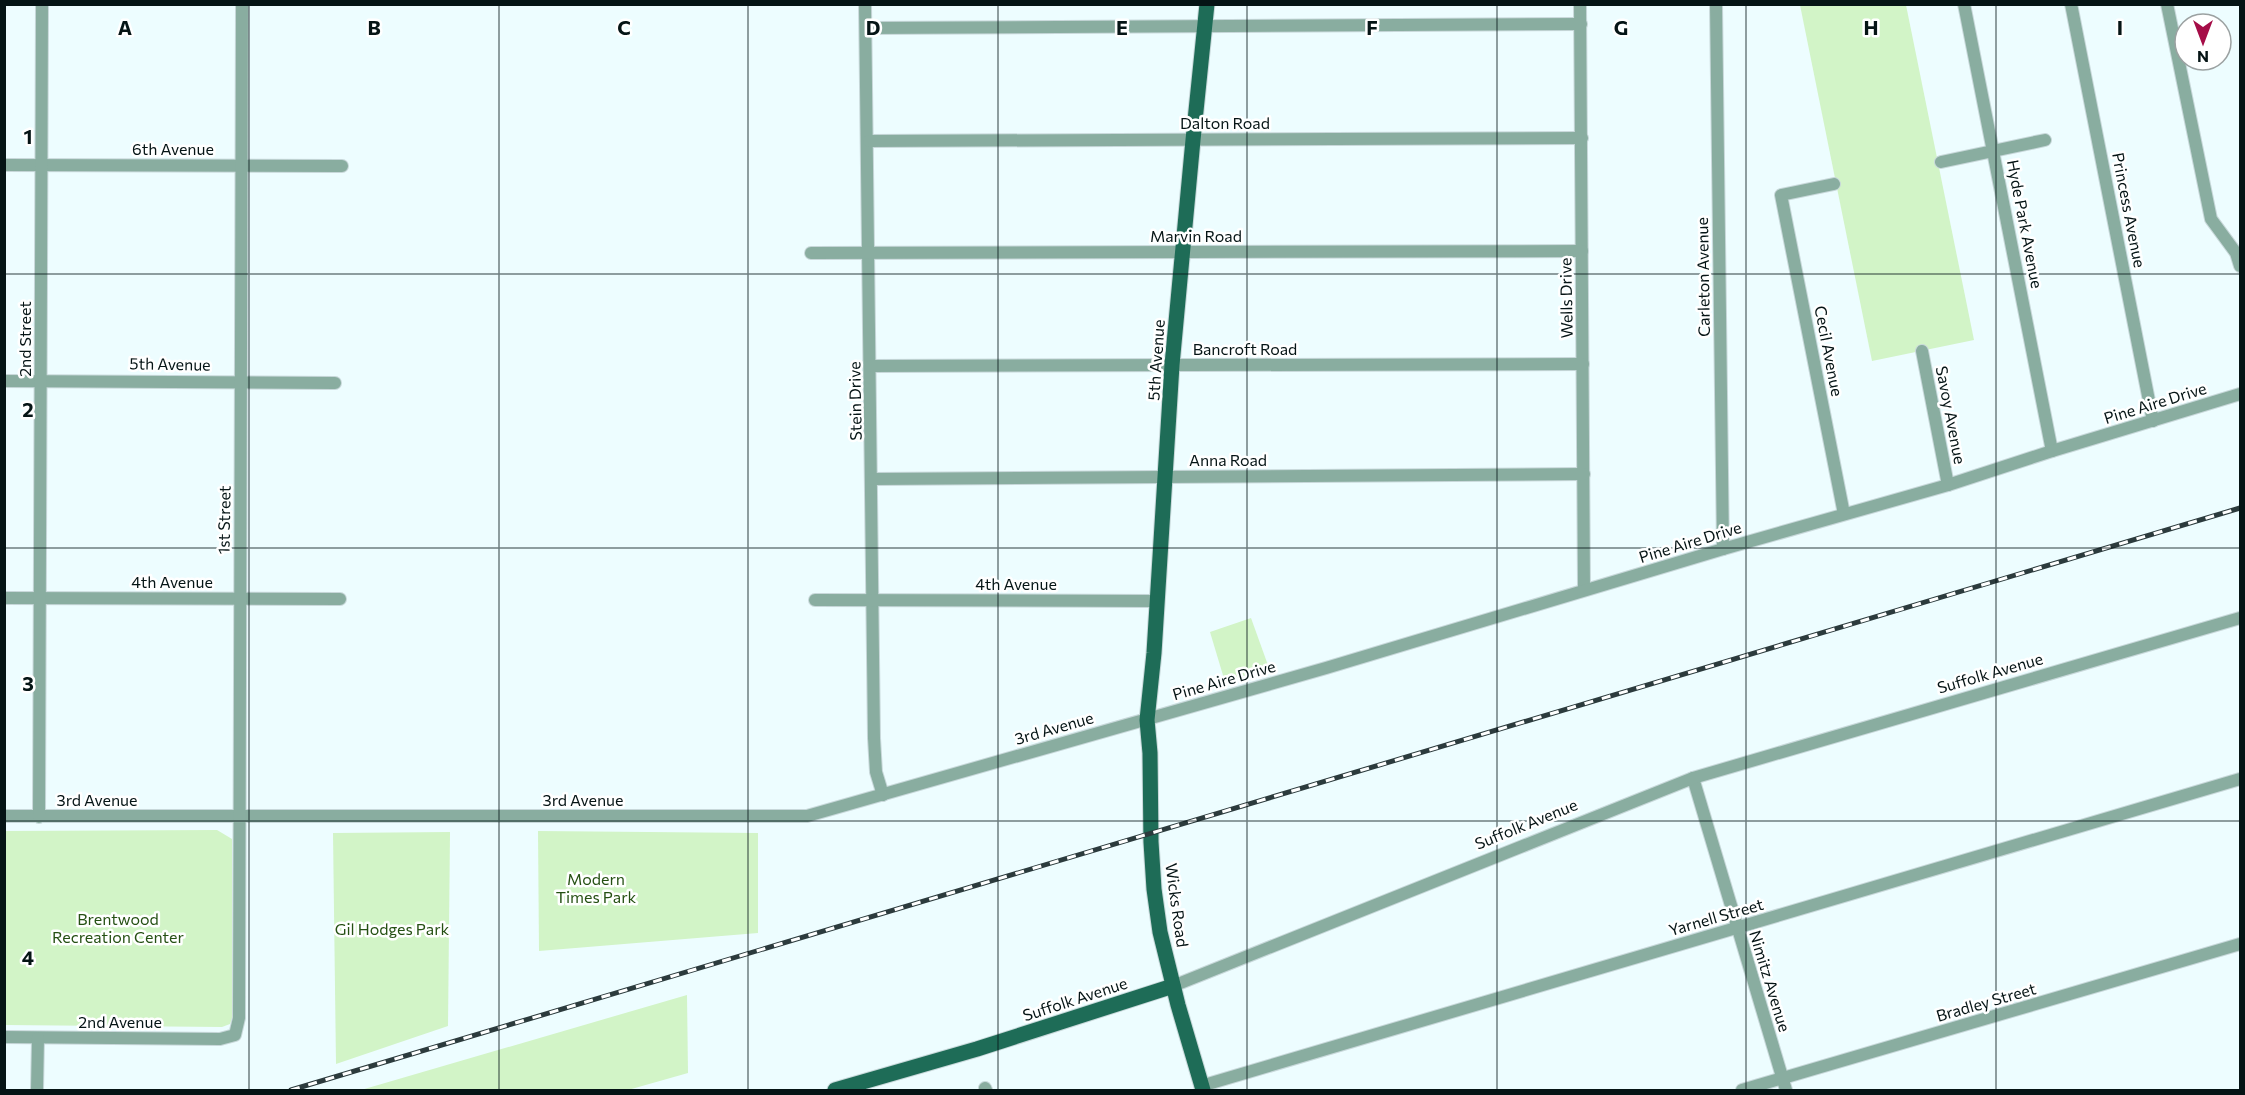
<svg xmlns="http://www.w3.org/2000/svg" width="2245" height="1095" font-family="Commissioner,sans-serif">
  <rect width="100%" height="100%" fill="#edfdff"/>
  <!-- green -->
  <g fill="#d2f4c7">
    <polygon points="1800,5 1906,5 1974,340 1872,361"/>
    <polygon points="1251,618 1269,668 1225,682 1210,632"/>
    <polygon points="217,830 232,839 232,1018 230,1024 222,1027 5,1025 5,831"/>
    <polygon points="538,831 758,833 758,933 539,951"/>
    <polygon points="450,832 448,1026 336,1064 333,833"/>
    <polygon points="687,995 688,1073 628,1090 361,1090"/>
  </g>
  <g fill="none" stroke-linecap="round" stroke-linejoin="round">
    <!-- minor casing -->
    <g stroke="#c8d8da" stroke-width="14">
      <g id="minor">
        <polyline points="865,4 874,738 876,772 883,795"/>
        <polyline points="1580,4 1584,590"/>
        <polyline points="1716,4 1723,549"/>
        <polyline points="1964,4 2052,451"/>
        <polyline points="2071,4 2153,421"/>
        <polyline points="2167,4 2211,219 2236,253 2240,266"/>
        <polyline points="866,28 1581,24"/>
        <polyline points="869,141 1582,138"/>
        <polyline points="1941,162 2045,140"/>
        <polyline points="4,165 342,166"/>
        <polyline points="1834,184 1781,195 1844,514"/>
        <polyline points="811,253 1582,251"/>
        <polyline points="1922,351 1948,485"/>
        <polyline points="871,366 1583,364"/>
        <polyline points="4,381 335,383"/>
        <polyline points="873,479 1584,474"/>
        <polyline points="4,598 340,599"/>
        <polyline points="815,600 1157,601"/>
        <polyline points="1693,778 1786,1090"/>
        <polyline points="4,816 807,816 1326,668 1723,549 1948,485 2052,451 2240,394"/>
        <polyline points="39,817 42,4"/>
        <polyline points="1173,986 1693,778 2240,618"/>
        <polyline points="4,1037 220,1039 235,1035 239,1018 242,4"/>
        <polyline points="1201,1086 2240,779"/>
        <polyline points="985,1088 986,1090"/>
        <polyline points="37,1090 38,1038"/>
        <polyline points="1742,1090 2240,944"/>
      </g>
    </g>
    <!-- major casing -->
    <g stroke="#c8d8da" stroke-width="17">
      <g id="major">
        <polyline points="835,1090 977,1049 1173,986"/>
        <polyline points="1203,1090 1178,1005 1160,932 1154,889 1151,842 1150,753 1147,720 1154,653 1172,365 1193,140 1207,4"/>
      </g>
    </g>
    <!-- minor -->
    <use href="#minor" stroke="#89ada0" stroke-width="12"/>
    <!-- major -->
    <use href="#major" stroke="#1e6c57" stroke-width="15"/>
    <!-- rail casing -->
    <g stroke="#2c3b3d" stroke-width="5">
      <polyline id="rail" points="291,1090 2240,508"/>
    </g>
    <!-- rail -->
    <use href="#rail" stroke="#fff" stroke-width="3" stroke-dasharray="9" stroke-linecap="butt"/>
  </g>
  <!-- grid -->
  <path fill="none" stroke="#051415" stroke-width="1.5" stroke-opacity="0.55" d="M249,4V1090M499,4V1090M748,4V1090M998,4V1090M1247,4V1090M1497,4V1090M1746,4V1090M1996,4V1090M4,274H2240M4,548H2240M4,821H2240"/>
  <g text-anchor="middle" stroke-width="5" stroke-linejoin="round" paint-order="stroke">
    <!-- street labels -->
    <g font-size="16" fill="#051415" stroke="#fff">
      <text x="1225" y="129">Dalton Road</text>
      <text x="173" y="155">6th Avenue</text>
      <text transform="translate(2129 210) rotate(79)" y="6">Princess Avenue</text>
      <text transform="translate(2025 224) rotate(79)" y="6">Hyde Park Avenue</text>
      <text x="1196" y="242">Marvin Road</text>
      <text transform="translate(1703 277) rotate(-91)" y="6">Carleton Avenue</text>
      <text transform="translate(1566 298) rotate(-91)" y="6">Wells Drive</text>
      <text transform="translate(25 339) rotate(-90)" y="6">2nd Street</text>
      <text x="1245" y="355">Bancroft Road</text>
      <text transform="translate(1829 351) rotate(79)" y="6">Cecil Avenue</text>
      <text transform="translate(1156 360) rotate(-86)" y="6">5th Avenue</text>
      <text transform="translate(170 364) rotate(1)" y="6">5th Avenue</text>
      <text transform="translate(855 401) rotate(-91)" y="6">Stein Drive</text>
      <text transform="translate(2155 403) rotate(-17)" y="6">Pine Aire Drive</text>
      <text transform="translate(1951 415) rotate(79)" y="6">Savoy Avenue</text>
      <text x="1228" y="466">Anna Road</text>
      <text transform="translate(224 520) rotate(-89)" y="6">1st Street</text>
      <text transform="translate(1690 542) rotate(-17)" y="6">Pine Aire Drive</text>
      <text x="172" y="588">4th Avenue</text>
      <text x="1016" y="590">4th Avenue</text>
      <text transform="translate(1990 673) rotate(-16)" y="6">Suffolk Avenue</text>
      <text transform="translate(1224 680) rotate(-16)" y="6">Pine Aire Drive</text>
      <text transform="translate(1054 728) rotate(-16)" y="6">3rd Avenue</text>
      <text x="97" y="806">3rd Avenue</text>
      <text x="583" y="806">3rd Avenue</text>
      <text transform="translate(1526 824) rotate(-22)" y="6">Suffolk Avenue</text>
      <text transform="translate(1177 905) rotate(82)" y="6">Wicks Road</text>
      <text transform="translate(1716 917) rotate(-16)" y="6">Yarnell Street</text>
      <text transform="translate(1770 981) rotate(73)" y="6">Nimitz Avenue</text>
      <text transform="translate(1075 999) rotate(-18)" y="6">Suffolk Avenue</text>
      <text transform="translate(1986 1002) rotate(-16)" y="6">Bradley Street</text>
      <text x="120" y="1028">2nd Avenue</text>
    </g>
    <!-- park labels -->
    <g font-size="16" fill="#255013" stroke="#fff">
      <text x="596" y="885">Modern<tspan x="596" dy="18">Times Park</tspan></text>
      <text x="118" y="925">Brentwood<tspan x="118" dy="18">Recreation Center</tspan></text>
      <text x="392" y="935">Gil Hodges Park</text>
    </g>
  </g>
  <g font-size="20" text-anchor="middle" font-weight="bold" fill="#051415" stroke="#fff" stroke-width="5" stroke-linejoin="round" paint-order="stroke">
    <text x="125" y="35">A</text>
    <text x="374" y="35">B</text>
    <text x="624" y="35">C</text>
    <text x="873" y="35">D</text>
    <text x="1122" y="35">E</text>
    <text x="1372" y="35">F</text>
    <text x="1621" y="35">G</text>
    <text x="1871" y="35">H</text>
    <text x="2120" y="35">I</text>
    <text x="28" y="144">1</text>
    <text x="28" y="417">2</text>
    <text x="28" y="691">3</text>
    <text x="28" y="965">4</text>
  </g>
  <!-- border -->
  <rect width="2245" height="1095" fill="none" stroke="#051415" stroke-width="12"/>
  <!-- north arrow -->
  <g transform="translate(2203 42) rotate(180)"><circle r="28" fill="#ffffff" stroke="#9ba1a1" stroke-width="1.5"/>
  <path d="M0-4.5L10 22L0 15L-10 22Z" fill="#a50d47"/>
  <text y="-9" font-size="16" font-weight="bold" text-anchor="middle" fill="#051415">N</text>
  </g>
</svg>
